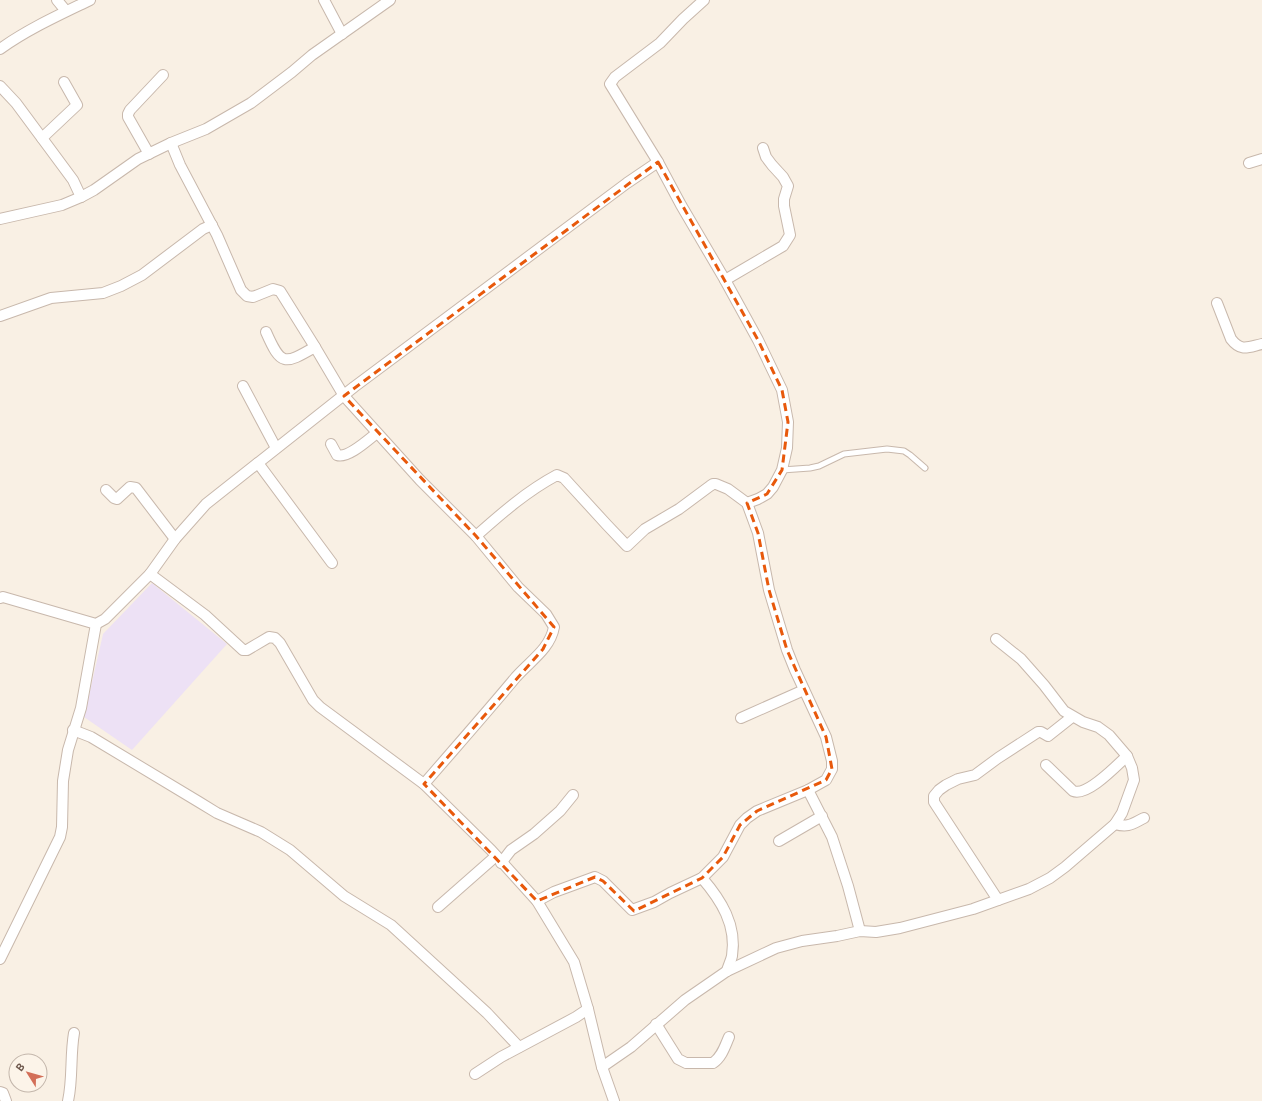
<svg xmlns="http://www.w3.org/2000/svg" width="1262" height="1101" font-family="'Archivo Narrow',sans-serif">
  <rect width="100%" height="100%" fill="#f9f0e4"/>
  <!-- education -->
  <polygon fill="#ede1f5" points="152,583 227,644 132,750 84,717 103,634"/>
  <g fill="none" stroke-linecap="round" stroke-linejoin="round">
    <!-- lane casing -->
    <g stroke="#c8b8ac" stroke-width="7">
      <polyline id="lane" points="782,470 810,468 819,466 844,454 887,449 904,451 910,455 925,468"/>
    </g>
    <!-- street casing -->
    <g stroke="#c8b8ac" stroke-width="12">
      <g id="street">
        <polyline points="57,0 66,11"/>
        <polyline points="324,0 342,34"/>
        <polyline points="704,0 683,19 660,43 615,77 610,84 658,162 681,205 725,280 758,340 782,390 788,422 787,448 782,470 773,487 767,494 758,499 747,503"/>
        <path d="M0,49C28,29 59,15 90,0"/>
        <polyline points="0,86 16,103 73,180 81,197"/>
        <polyline points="42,138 77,105 64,82"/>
        <path d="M171,143L180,165L217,235L241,290L247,296L253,297L273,289L280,291L315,347L344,396L420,480L476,536L518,587L546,614L554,627C550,649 530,661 516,677C486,713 455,748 424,784"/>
        <polyline points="149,154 128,117 128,114 130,110 163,75"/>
        <polyline points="1249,163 1262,159"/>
        <polyline points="0,219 62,205 81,197 94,190 138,159 171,143 206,129 251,103 292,72 312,55 390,0"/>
        <polyline points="725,280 783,246 790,235 784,206 784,199 788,186 783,177 772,165 766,157 763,148"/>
        <path d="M1217,303L1231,339C1241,352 1248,347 1262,344"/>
        <polyline points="0,316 51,298 103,293 121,286 142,275 203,229 212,225"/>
        <path d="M266,332C281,366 284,365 315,347"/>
        <polyline points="243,386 276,448"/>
        <path d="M331,444L337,455C348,459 369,439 377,433"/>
        <polyline points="258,463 332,563"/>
        <polyline points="106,490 114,498 117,499 130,487 136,488 175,539"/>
        <path d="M476,536C502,513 527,491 557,475L564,478L607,525L627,546L645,529L679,509L710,486L713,484H716L728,489L747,503L758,533L769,590L787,650L795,670L826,737L832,761V769L826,780L808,790L757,811L747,818L740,825L723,857L702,878L670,893L654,902L632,910L603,881L595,877L554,892L537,901"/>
        <polyline points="150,574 175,539 206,504 354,387 627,183 658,162"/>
        <polyline points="0,598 3,597 96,624 105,619 150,574 205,615 243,650 247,650 269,637 275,638 280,643 313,700 320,707 424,784 491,850 537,901 574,962 588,1009 602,1067 614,1101"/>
        <polyline points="741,718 804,690"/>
        <polyline points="73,730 91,737 199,802 217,813 261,832 290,850 344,896 391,925 487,1013 519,1047"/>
        <path d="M1046,765L1073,791C1087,797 1116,766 1127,756"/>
        <polyline points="808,790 832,837 848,886 860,931"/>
        <path d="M1115,824C1128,828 1132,824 1144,818"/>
        <polyline points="779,841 822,816"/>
        <polyline points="501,863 511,850 534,834 560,811 573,795"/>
        <path d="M702,878C721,900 737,925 732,956C731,961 728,966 727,971"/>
        <polyline points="998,900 934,802 934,796 939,790 946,785 958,779 975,775 998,758 1038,732 1041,732 1048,736 1072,717"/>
        <polyline points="438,907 496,856"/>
        <polyline points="0,959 60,837 62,827 63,781 68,750 81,708 96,624"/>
        <path d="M656,1024L678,1059L686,1063H713C722,1057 725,1046 729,1037"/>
        <polyline points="602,1067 631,1047 685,1000 727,971 776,948 802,941 837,936 860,931 876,932 900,928 973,909 1029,889 1050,878 1065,867 1115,824 1122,813 1134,780 1132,768 1127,756 1109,735 1098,727 1083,722 1064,711 1044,685 1021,659 996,639"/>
        <polyline points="475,1074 501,1057 576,1017 588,1009"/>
        <polyline points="0,1092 3,1093 6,1101"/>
        <path d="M68,1101C73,1079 70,1056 74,1033"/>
      </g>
    </g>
    <!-- lane -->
    <use href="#lane" stroke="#fff" stroke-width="5"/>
    <!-- street -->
    <use href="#street" stroke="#fff" stroke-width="10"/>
  </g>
  <!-- marked area -->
  <path fill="none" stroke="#e8590c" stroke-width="3" stroke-dasharray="8 5" stroke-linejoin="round" d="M658,162L758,340L782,390L788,422L782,470L767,494L747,503L758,533L769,590L787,650L826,737L832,769L826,780L757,811L740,825L723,857L702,878L634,911L603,881L595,877L537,901L424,784L543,649L554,627L476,536L344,396Z"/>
  <!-- north arrow -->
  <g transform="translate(28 1073) rotate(307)"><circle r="19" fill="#fcf4e9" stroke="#c3b6ab"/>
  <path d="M0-3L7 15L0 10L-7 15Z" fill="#d36f58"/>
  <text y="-6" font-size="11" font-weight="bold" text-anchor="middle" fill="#6e584d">B</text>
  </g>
</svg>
